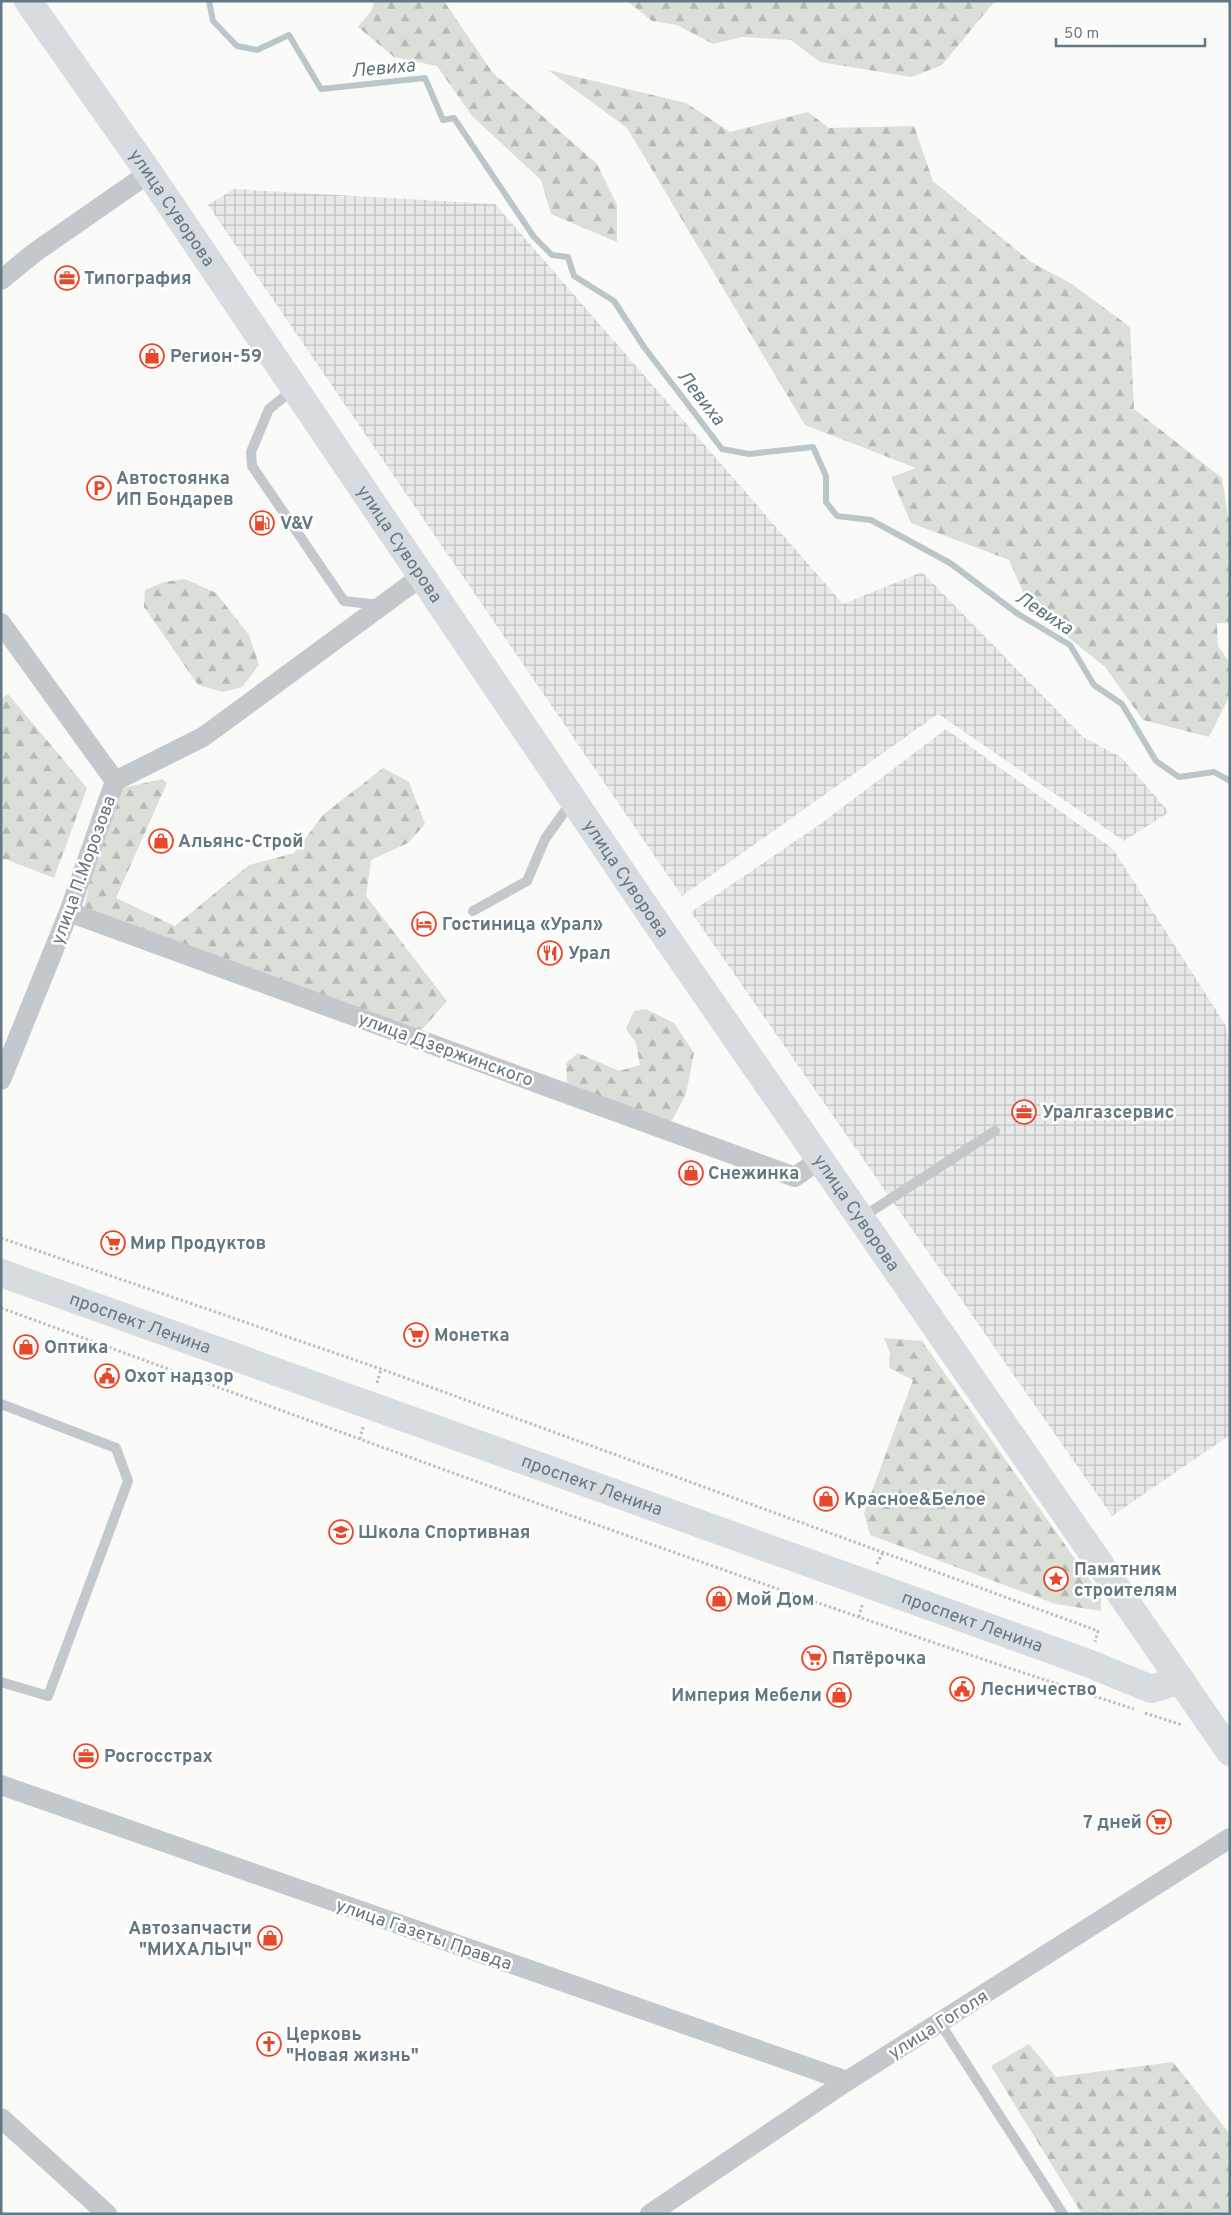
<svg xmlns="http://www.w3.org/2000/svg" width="1231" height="2215" font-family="Overpass,sans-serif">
  <defs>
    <pattern id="industrial-grid" width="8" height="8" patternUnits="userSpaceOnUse" patternTransform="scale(1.25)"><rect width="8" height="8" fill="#e8eae9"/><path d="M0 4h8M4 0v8" fill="none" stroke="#c0c2c2"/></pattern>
    <pattern id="forest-firs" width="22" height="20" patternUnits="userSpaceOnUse" patternTransform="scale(1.25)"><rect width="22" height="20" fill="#dadfd7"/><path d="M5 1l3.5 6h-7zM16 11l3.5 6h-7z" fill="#b4bab4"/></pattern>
  </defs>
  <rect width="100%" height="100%" fill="#fafaf8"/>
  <!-- industrial -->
  <g fill="url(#industrial-grid)">
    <polygon points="234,189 495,204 843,604 922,572 1083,737 1121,757 1169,812 1124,841 938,714 682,896 208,205"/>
    <polygon points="946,729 1113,849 1225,1024 1230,1046 1230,1435 1112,1516 691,912 819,825"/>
  </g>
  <!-- forest -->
  <g fill="url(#forest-firs)">
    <polygon points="375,1 444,1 492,72 597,164 617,205 617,242 551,214 541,180 472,116 437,66 394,57 358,27 371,11"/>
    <polygon points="627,1 995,1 942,65 912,77 820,62 791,40 742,37 713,44 677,25 652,21"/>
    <polygon points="548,70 686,103 730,132 808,112 829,128 914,126 933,181 1031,262 1072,284 1130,327 1134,409 1222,478 1228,517 1230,519 1230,623 1217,623 1218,646 1230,663 1230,695 1209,737 1143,720 1105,667 1029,606 1009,560 911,523 891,477 916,468 805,425 627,128"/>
    <polygon points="185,579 216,593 249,635 259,665 242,687 223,692 198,685 144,607 145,590 164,582"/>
    <polygon points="8,694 87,788 54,878 5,859 1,861 1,699"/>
    <polygon points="383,768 409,782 425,824 408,843 371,860 366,896 447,1001 419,1033 84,909 90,881 123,788 162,779 167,783 116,898 175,926 249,865 294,853 324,814"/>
    <polygon points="646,1009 674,1023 694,1053 686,1094 670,1124 567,1083 566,1063 578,1053 619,1071 640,1065 636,1043 626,1029 634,1011"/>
    <polygon points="884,1338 922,1341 1101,1596 1101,1611 1056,1604 870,1535 864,1513 913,1380 889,1368 890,1353"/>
    <polygon points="1029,2044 1056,2077 1173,2062 1230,2134 1230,2214 1082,2214 991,2066"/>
  </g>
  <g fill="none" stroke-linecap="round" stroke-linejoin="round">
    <!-- stream -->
    <polyline stroke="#b9c7ca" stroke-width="6" points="209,1 213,21 237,46 257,50 289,35 321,89 425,78 443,120 454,118 534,237 552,255 568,257 574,276 614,301 644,347 722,449 749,454 813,447 826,476 826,502 837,516 871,520 950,563 1018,614 1070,645 1094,685 1122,704 1156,761 1179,777 1214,772 1230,781"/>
    <!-- path -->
    <g stroke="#bbbfc2" stroke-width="3" stroke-dasharray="2.5 2.5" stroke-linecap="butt">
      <polyline points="1,1238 381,1369 1098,1631 1095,1642"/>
      <path d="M1,1308C378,1445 753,1586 1134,1709"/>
      <polyline points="377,1383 381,1369"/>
      <polyline points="360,1439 363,1427"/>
      <polyline points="877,1564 883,1552"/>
      <polyline points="859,1617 862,1605"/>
      <polyline points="1145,1713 1182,1725"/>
    </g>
    <!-- lane -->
    <g stroke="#c3c8cc" stroke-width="10">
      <polyline points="294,389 269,409 251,452 252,466 344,601 380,605"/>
      <polyline points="473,911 527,881 545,839 572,801"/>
      <polyline points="861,1218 995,1131"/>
      <polyline points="1,1404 116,1448 128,1481 48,1696 1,1682"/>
      <polyline points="940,2023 1063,2214"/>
    </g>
    <!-- street -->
    <g stroke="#c3c8cc" stroke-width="20">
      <polyline points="1,280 34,253 149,173"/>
      <polyline points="1,623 115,781"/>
      <polyline points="69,912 795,1177 820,1159"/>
      <polyline points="1,1080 69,912 115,781 203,737 422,576"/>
      <polyline points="1,1785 847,2081"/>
      <polyline points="1,2118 107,2214"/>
      <polyline points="650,2214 847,2081 1230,1838"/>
    </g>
    <!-- secondary -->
    <path stroke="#d6dcdf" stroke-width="28" id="s1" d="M1,1273L1088,1663L1151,1689L1181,1680"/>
    <!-- primary -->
    <path stroke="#d6dcdf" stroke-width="28" id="s2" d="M28,1L149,173L655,921L1230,1752"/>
  </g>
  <!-- icons -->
  <defs>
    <g id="office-ring" transform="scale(1.25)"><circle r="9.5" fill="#fff" stroke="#e7482b" stroke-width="1.5"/><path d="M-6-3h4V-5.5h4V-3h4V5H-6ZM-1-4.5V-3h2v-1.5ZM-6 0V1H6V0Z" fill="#e7482b"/></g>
    <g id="shop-ring" transform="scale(1.25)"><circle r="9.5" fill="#fff" stroke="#e7482b" stroke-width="1.5"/><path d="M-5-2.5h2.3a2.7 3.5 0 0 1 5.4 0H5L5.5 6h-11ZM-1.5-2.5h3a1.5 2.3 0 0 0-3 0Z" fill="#e7482b"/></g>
    <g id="parking-ring" transform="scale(1.25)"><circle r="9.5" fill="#fff" stroke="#e7482b" stroke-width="1.5"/><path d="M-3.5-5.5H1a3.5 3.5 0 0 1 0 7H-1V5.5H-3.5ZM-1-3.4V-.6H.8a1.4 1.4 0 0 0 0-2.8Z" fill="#e7482b"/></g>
    <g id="fuel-ring" transform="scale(1.25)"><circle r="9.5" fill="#fff" stroke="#e7482b" stroke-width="1.5"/><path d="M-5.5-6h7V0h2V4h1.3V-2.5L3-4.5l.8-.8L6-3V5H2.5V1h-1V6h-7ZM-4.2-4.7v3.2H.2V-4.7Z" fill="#e7482b"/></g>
    <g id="hotel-ring" transform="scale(1.25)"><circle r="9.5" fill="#fff" stroke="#e7482b" stroke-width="1.5"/><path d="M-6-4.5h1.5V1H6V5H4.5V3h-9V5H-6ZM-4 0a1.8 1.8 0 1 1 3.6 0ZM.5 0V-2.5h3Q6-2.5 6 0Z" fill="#e7482b"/></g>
    <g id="restaurant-ring" transform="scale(1.25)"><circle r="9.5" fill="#fff" stroke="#e7482b" stroke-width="1.5"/><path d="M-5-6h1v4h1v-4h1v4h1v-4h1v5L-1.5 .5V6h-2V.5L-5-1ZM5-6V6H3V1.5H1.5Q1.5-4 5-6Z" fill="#e7482b"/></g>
    <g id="supermarket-ring" transform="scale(1.25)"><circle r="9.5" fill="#fff" stroke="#e7482b" stroke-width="1.5"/><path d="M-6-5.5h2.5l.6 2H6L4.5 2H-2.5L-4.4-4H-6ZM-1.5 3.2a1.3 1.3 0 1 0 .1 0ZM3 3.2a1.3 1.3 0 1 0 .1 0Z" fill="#e7482b"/></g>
    <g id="civic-ring" transform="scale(1.25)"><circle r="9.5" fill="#fff" stroke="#e7482b" stroke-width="1.5"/><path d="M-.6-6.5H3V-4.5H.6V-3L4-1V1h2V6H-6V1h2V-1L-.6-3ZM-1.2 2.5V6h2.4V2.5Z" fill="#e7482b"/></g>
    <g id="school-ring" transform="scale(1.25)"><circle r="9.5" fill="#fff" stroke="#e7482b" stroke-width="1.5"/><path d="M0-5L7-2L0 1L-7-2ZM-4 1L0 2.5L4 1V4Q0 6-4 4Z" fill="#e7482b"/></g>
    <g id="sight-ring" transform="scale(1.25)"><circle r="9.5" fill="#fff" stroke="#e7482b" stroke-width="1.5"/><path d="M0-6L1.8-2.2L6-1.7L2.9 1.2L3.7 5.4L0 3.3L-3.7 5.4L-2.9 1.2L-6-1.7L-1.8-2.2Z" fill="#e7482b"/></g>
    <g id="church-ring" transform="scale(1.25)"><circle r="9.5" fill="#fff" stroke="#e7482b" stroke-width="1.5"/><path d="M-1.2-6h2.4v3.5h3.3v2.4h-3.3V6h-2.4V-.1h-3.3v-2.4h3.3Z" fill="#e7482b"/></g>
  </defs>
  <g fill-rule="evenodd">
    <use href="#office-ring" x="67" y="278"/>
    <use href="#shop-ring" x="152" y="356"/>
    <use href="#parking-ring" x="99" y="488"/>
    <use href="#fuel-ring" x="262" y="523"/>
    <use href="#shop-ring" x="161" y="841"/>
    <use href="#hotel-ring" x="424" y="924"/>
    <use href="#restaurant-ring" x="550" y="953"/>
    <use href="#office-ring" x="1024" y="1112"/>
    <use href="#shop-ring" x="691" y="1173"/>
    <use href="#supermarket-ring" x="113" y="1243"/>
    <use href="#supermarket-ring" x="416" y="1335"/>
    <use href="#shop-ring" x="26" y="1347"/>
    <use href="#civic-ring" x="107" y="1376"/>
    <use href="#shop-ring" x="826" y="1499"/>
    <use href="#school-ring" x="341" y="1532"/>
    <use href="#sight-ring" x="1056" y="1579"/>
    <use href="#shop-ring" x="719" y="1599"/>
    <use href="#supermarket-ring" x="814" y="1658"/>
    <use href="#civic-ring" x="962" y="1689"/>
    <use href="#shop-ring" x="839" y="1695"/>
    <use href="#office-ring" x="86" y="1756"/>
    <use href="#supermarket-ring" x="1159" y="1822"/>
    <use href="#shop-ring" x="270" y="1938"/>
    <use href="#church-ring" x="269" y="2044"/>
  </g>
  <g text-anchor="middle" stroke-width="5" stroke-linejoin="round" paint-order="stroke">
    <!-- street labels -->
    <g font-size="18" fill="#647883" stroke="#fff">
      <text dy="6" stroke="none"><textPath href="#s2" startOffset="252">улица Суворова</textPath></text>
      <text dy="6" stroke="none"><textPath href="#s2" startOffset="658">улица Суворова</textPath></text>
      <text transform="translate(83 870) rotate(-70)" y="6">улица П.Морозова</text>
      <text dy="6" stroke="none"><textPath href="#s2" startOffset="1062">улица Суворова</textPath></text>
      <text transform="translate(446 1049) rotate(20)" y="6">улица Дзержинского</text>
      <text dy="6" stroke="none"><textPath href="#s2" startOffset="1468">улица Суворова</textPath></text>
      <text dy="6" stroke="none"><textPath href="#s1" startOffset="148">проспект Ленина</textPath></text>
      <text dy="6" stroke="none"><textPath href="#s1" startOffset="628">проспект Ленина</textPath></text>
      <text dy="6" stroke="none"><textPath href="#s1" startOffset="1032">проспект Ленина</textPath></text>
      <text transform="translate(424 1934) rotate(19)" y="6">улица Газеты Правда</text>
      <text transform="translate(938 2024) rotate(-32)" y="6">улица Гоголя</text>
    </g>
    <!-- poi labels -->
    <g font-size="18" font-weight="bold" fill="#647883" stroke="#fff" text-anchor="start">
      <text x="84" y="284">Типография</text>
      <text x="170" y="362">Регион-59</text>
      <text x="116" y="484">Автостоянка<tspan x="116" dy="21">ИП Бондарев</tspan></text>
      <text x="280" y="529">V&amp;V</text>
      <text x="178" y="847">Альянс-Строй</text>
      <text x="442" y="930">Гостиница «Урал»</text>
      <text x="568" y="959">Урал</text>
      <text x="1042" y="1118">Уралгазсервис</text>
      <text x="708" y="1179">Снежинка</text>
      <text x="130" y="1249">Мир Продуктов</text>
      <text x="434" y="1341">Монетка</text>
      <text x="44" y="1353">Оптика</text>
      <text x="124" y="1382">Охот надзор</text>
      <text x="844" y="1505">Красное&amp;Белое</text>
      <text x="358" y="1538">Школа Спортивная</text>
      <text x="1074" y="1575">Памятник<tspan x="1074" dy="21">строителям</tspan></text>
      <text x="736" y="1605">Мой Дом</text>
      <text x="832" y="1664">Пятёрочка</text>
      <text x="980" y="1695">Лесничество</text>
      <text x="822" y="1701" text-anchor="end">Империя Мебели</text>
      <text x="104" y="1762">Росгосстрах</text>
      <text x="1142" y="1828" text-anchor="end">7 дней</text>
      <text x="252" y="1934" text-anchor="end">Автозапчасти<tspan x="252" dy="21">"МИХАЛЫЧ"</tspan></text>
      <text x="286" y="2040">Церковь<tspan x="286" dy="21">"Новая жизнь"</tspan></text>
    </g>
    <!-- water labels -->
    <g font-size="19" font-style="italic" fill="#5f777d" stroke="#fff">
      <text transform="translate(383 67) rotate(-5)" y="7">Левиха</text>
      <text transform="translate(702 397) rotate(52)" y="7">Левиха</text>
      <text transform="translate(1045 612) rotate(33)" y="7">Левиха</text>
    </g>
  </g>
  <!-- border -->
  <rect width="1231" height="2215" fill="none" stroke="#647883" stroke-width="5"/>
  <!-- scale -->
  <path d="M1056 38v8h149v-8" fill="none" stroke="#647883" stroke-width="2.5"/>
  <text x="1064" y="38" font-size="15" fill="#647883" stroke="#ffffff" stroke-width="4" paint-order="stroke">50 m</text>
</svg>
